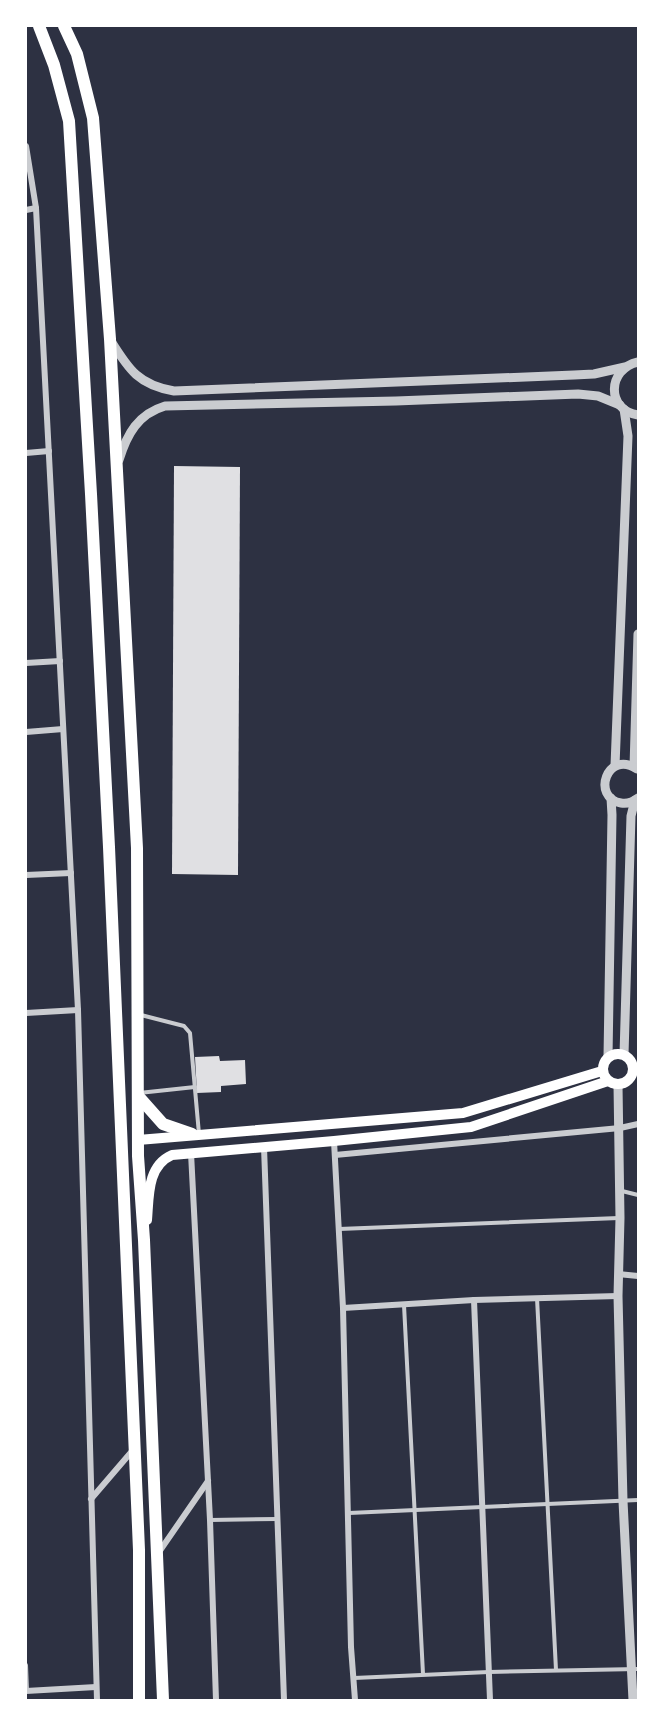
<svg xmlns="http://www.w3.org/2000/svg" width="664" height="1726" font-family="Commissioner,sans-serif">
  <rect width="100%" height="100%" fill="#2d3142"/>
  <!-- building -->
  <g fill="#e0e0e3">
    <polygon points="174,466 240,467 238,875 172,874"/>
    <polygon points="219,1056 220,1061 245,1060 246,1084 221,1086 221,1092 197,1093 195,1057"/>
  </g>
  <g fill="none" stroke-linecap="round" stroke-linejoin="round">
    <!-- service -->
    <g stroke="#caccd0" stroke-width="4">
      <polyline points="141,1015 184,1026 190,1033 199,1134"/>
      <polyline points="139,1093 195,1087"/>
      <polyline points="622,1191 638,1195"/>
      <polyline points="339,1229 619,1218"/>
      <polyline points="537,1298 556,1670"/>
      <polyline points="404,1305 423,1674"/>
      <polyline points="349,1513 638,1500"/>
      <polyline points="210,1520 277,1519"/>
      <polyline points="26,1665 27,1691"/>
      <polyline points="354,1678 489,1672 638,1669"/>
    </g>
    <!-- minor -->
    <g stroke="#caccd0" stroke-width="6">
      <polyline points="26,146 36,208 78,1010 97,1700"/>
      <polyline points="26,210 36,208"/>
      <polyline points="26,453 49,451"/>
      <polyline points="26,663 60,661"/>
      <polyline points="26,732 63,729"/>
      <polyline points="26,875 71,873"/>
      <polyline points="26,1013 78,1010"/>
      <polyline points="334,1141 343,1308 351,1647 355,1700"/>
      <polyline points="264,1147 284,1700"/>
      <polyline points="191,1153 210,1520 216,1700"/>
      <polyline points="335,1155 620,1128 638,1124"/>
      <polyline points="618,1274 638,1276"/>
      <polyline points="474,1300 490,1700"/>
      <polyline points="343,1308 474,1300 618,1296"/>
      <polyline points="91,1499 133,1450"/>
      <polyline points="159,1552 208,1481"/>
      <polyline points="26,1691 96,1687"/>
    </g>
    <!-- tertiary -->
    <g stroke="#caccd0" stroke-width="9">
      <path d="M111,341C129,370 139,385 174,391L574,375L594,374L625,367"/>
      <path d="M638,362C607,369 606,410 638,415"/>
      <path d="M119,460C127,434 138,414 165,406L396,401L578,394L598,396L620,405"/>
      <polyline points="615,766 628,436 624,409"/>
      <polyline points="634,767 638,634"/>
      <path d="M637,769C607,749 591,798 621,803C627,804 633,802 638,798"/>
      <polyline points="624,1055 631,816 635,800"/>
      <polyline points="608,1057 612,815 611,798"/>
      <polyline points="618,1085 620,1218 618,1296 623,1501 633,1700"/>
    </g>
    <!-- secondary -->
    <g stroke="#fff" stroke-width="10">
      <circle cx="618" cy="1069" r="15"/>
      <polyline points="138,1140 463,1113 602,1071"/>
      <path d="M147,1220C149,1196 147,1166 172,1155L334,1141L471,1127L608,1081"/>
    </g>
    <!-- trunk -->
    <g stroke="#fff" stroke-width="12">
      <polyline points="39,26 54,65 69,121 91,494 109,847 139,1550 139,1700"/>
      <polyline points="64,26 77,54 93,118 110,339 137,848 138,1156 144,1240 163,1700"/>
      <polyline points="139,1097 163,1124 192,1134"/>
    </g>
  </g>
  <!-- border -->
  <rect width="664" height="1726" fill="none" stroke="#ffffff" stroke-width="54"/>
</svg>
